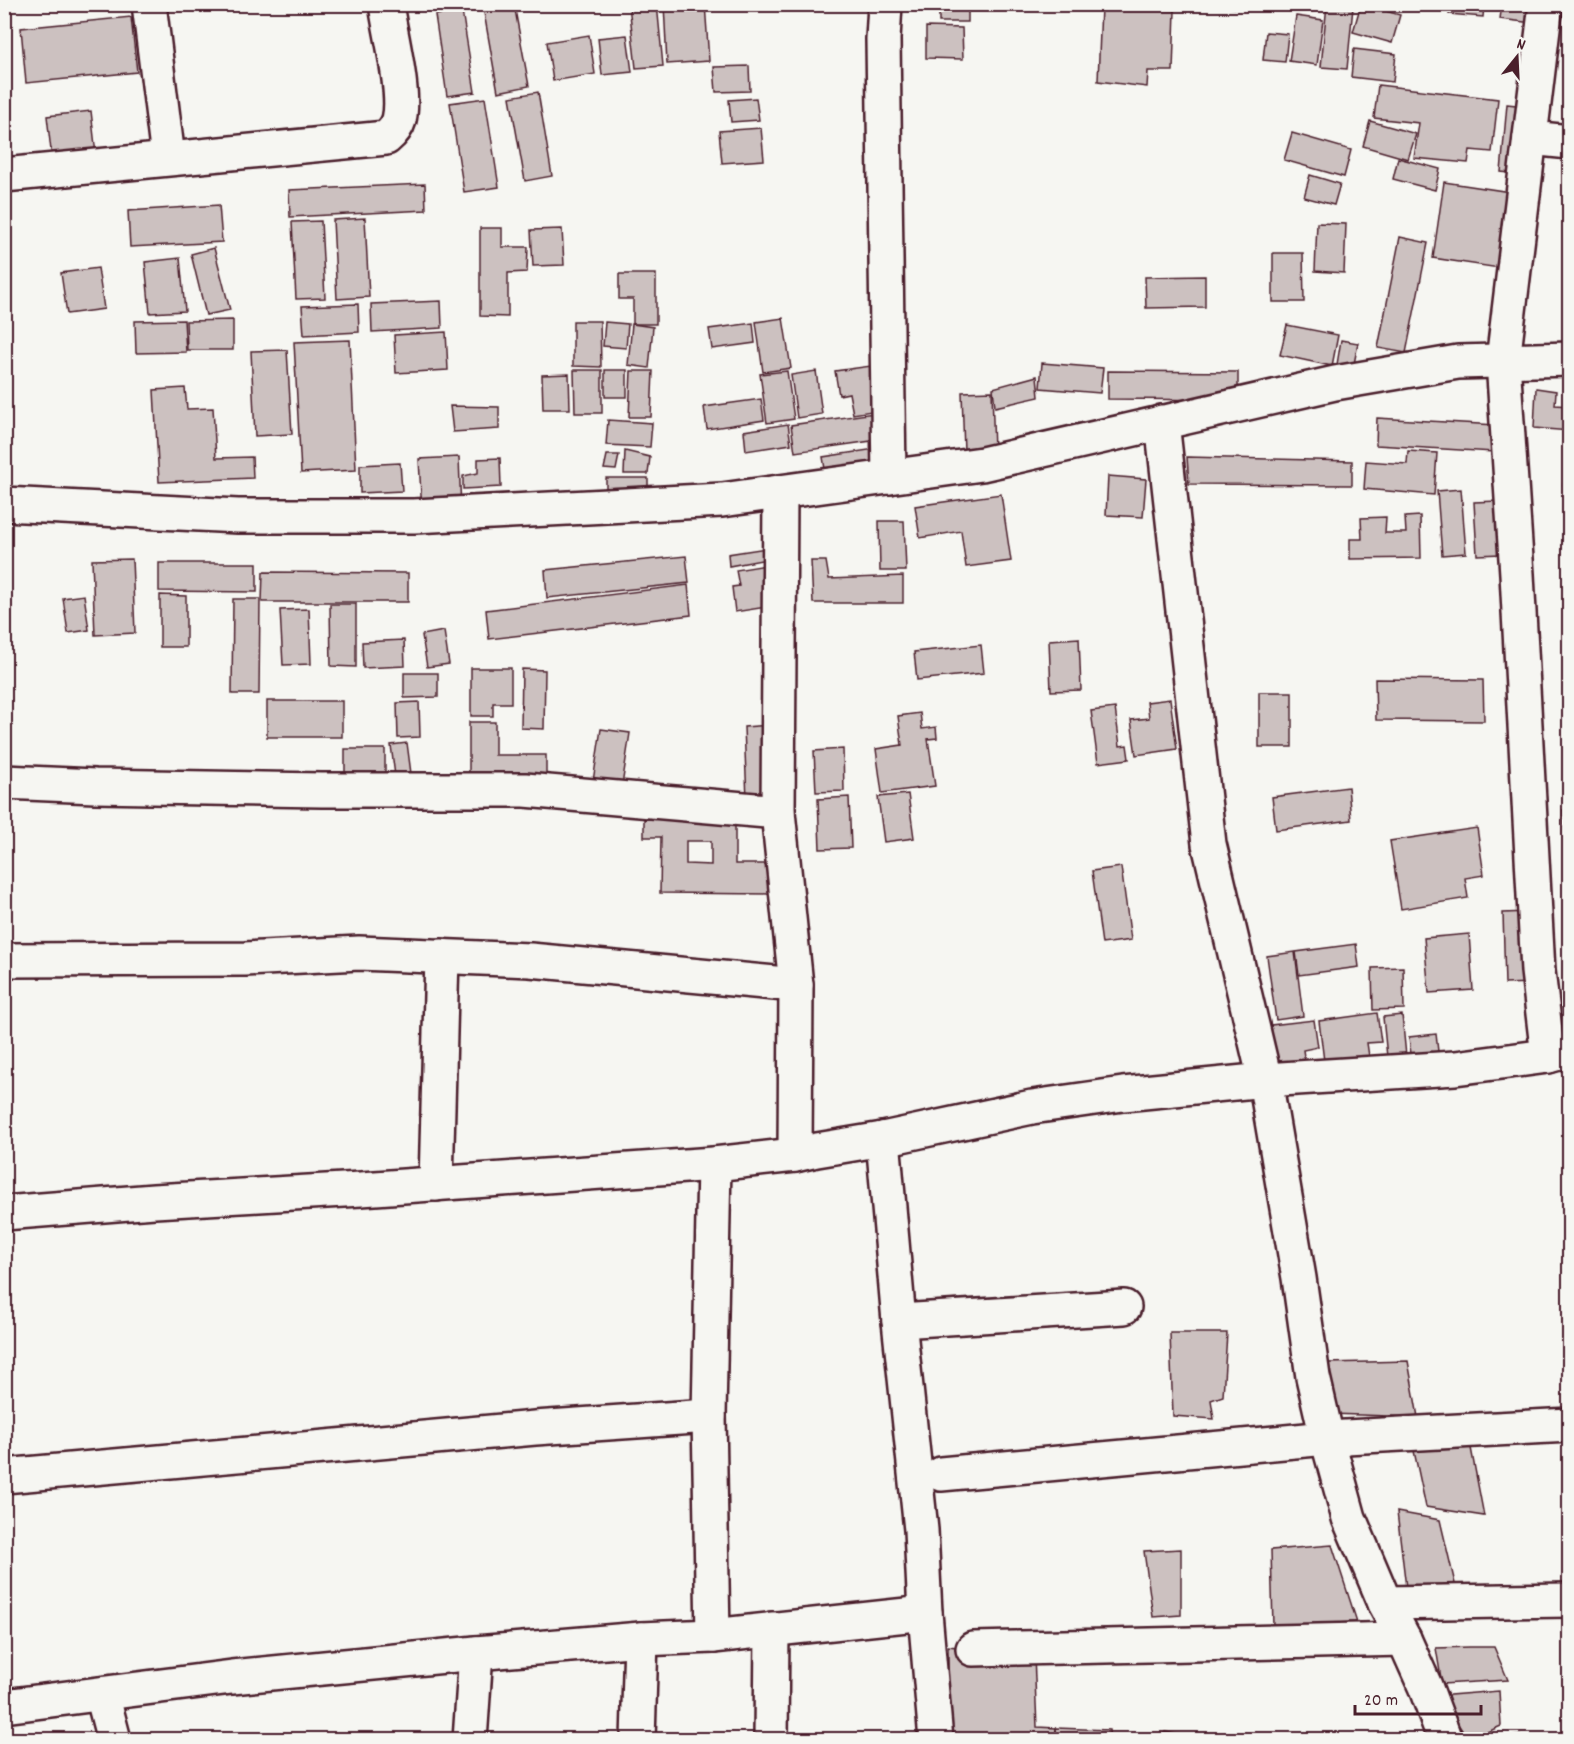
<svg xmlns="http://www.w3.org/2000/svg" width="1574" height="1744" font-family="Dekko,sans-serif">
  <rect width="100%" height="100%" fill="#f6f6f2"/>
  <filter id="ink" filterUnits="userSpaceOnUse"><feTurbulence type="fractalNoise" baseFrequency=".0167" numOctaves="2"/><feDisplacementMap in="SourceGraphic" scale="12" xChannelSelector="R" yChannelSelector="G"/><feConvolveMatrix kernelMatrix="1 2 1 2 8 2 1 2 1" color-interpolation-filters="sRGB"/></filter>
  <g filter="url(#ink)">
    <!-- building -->
    <g fill="#ccc1c0" stroke="#4a1f2b" stroke-width="1.5" fill-rule="evenodd">
      <polygon points="496,4 514,4 529,86 498,92 483,7"/>
      <polygon points="657,4 663,66 636,68 629,5"/>
      <polygon points="664,4 705,4 709,61 667,64"/>
      <rect x="939" y="4" width="29" height="18"/>
      <polygon points="1226,4 1253,4 1253,9 1226,7"/>
      <polygon points="1273,4 1324,4 1323,9"/>
      <polygon points="1327,4 1353,7 1347,69 1321,67"/>
      <polygon points="1361,4 1400,15 1392,43 1353,32"/>
      <polygon points="1450,4 1484,4 1483,17 1449,14"/>
      <polygon points="1502,4 1543,4 1541,24 1500,19"/>
      <polygon points="1101,7 1175,10 1173,71 1148,71 1147,87 1098,81"/>
      <polygon points="462,11 475,92 447,96 435,15"/>
      <polygon points="1296,16 1323,20 1317,65 1289,61"/>
      <polygon points="131,17 137,72 26,83 21,28"/>
      <polygon points="926,27 962,28 963,59 926,58"/>
      <polygon points="1266,32 1288,34 1285,62 1263,60"/>
      <polygon points="589,35 595,74 553,81 547,42"/>
      <polygon points="627,35 632,72 602,75 598,38"/>
      <polygon points="1354,49 1396,54 1393,82 1351,77"/>
      <polygon points="749,66 750,91 716,92 714,67"/>
      <polygon points="1378,85 1498,99 1492,152 1470,150 1468,163 1414,158 1419,123 1374,118"/>
      <polygon points="538,92 552,176 525,181 510,97"/>
      <polygon points="485,98 499,187 464,192 450,103"/>
      <polygon points="756,98 759,120 731,122 729,100"/>
      <polygon points="1507,104 1525,106 1520,174 1501,172"/>
      <polygon points="91,111 97,163 53,168 47,116"/>
      <polygon points="1370,121 1416,134 1408,159 1363,146"/>
      <polygon points="761,128 764,160 722,163 719,131"/>
      <polygon points="1292,133 1351,150 1344,177 1284,160"/>
      <polygon points="1398,158 1440,169 1435,190 1393,179"/>
      <polygon points="1310,175 1340,184 1334,205 1304,197"/>
      <polygon points="1444,182 1510,192 1499,268 1433,258"/>
      <polygon points="425,184 426,210 290,217 289,190"/>
      <polygon points="219,205 222,242 130,247 128,211"/>
      <polygon points="365,218 369,297 337,299 333,220"/>
      <polygon points="321,221 325,298 296,299 292,222"/>
      <polygon points="1317,223 1346,224 1344,273 1315,271"/>
      <polygon points="480,228 502,228 502,247 528,247 527,272 508,273 508,317 480,316"/>
      <polygon points="562,229 564,265 533,266 531,230"/>
      <polygon points="1400,237 1428,243 1406,353 1378,348"/>
      <polygon points="214,248 230,310 206,315 191,254"/>
      <polygon points="1273,253 1303,253 1304,302 1273,302"/>
      <polygon points="180,258 185,311 150,313 145,262"/>
      <polygon points="98,268 104,309 67,314 61,273"/>
      <polygon points="619,274 656,274 656,324 633,324 633,299 619,299"/>
      <polygon points="1205,276 1205,307 1146,308 1145,277"/>
      <polygon points="441,301 442,328 372,332 371,304"/>
      <polygon points="358,304 359,332 304,335 302,306"/>
      <polygon points="783,318 791,368 763,372 756,322"/>
      <polygon points="184,320 186,352 136,353 135,321"/>
      <polygon points="233,320 233,350 187,350 186,321"/>
      <polygon points="573,321 600,321 601,367 573,366"/>
      <polygon points="605,322 628,324 626,348 603,346"/>
      <polygon points="753,323 755,343 712,349 709,329"/>
      <polygon points="632,324 653,327 649,368 628,365"/>
      <polygon points="1287,325 1338,335 1332,366 1280,355"/>
      <polygon points="446,332 448,370 396,373 394,335"/>
      <polygon points="350,340 356,470 301,473 294,342"/>
      <polygon points="1341,340 1358,343 1351,380 1335,377"/>
      <polygon points="287,350 292,434 255,436 251,351"/>
      <polygon points="1042,363 1103,368 1100,393 1040,388"/>
      <polygon points="871,366 878,410 853,414 849,393 839,395 835,371"/>
      <polygon points="574,370 602,370 602,413 575,413"/>
      <rect x="605" y="370" width="22" height="27"/>
      <polygon points="631,371 653,371 651,417 629,417"/>
      <polygon points="787,371 794,419 767,423 760,374"/>
      <polygon points="816,371 822,414 797,418 791,375"/>
      <polygon points="1108,371 1238,372 1238,400 1108,399"/>
      <polygon points="569,374 570,409 543,409 542,375"/>
      <polygon points="1037,376 1039,397 995,407 993,388"/>
      <polygon points="185,388 187,409 213,408 216,458 252,457 253,478 159,482 154,390"/>
      <polygon points="1536,388 1556,391 1555,405 1570,406 1570,431 1534,428"/>
      <polygon points="992,391 994,451 964,452 962,392"/>
      <polygon points="761,399 764,420 707,429 704,407"/>
      <polygon points="450,406 499,407 499,429 453,432"/>
      <polygon points="874,413 878,440 795,452 791,425"/>
      <polygon points="1377,418 1496,425 1494,452 1376,445"/>
      <polygon points="608,420 652,423 650,447 606,445"/>
      <polygon points="788,424 791,444 746,451 744,431"/>
      <polygon points="875,449 879,474 827,481 823,457"/>
      <polygon points="625,451 650,457 648,474 624,474"/>
      <polygon points="1408,451 1437,453 1434,495 1364,489 1366,461 1407,464"/>
      <polygon points="1570,453 1570,486 1563,485"/>
      <polygon points="607,455 619,455 616,470 604,469"/>
      <polygon points="459,457 461,511 422,513 419,459"/>
      <polygon points="1187,457 1352,461 1352,485 1189,484"/>
      <polygon points="500,458 501,487 463,489 463,476 478,473 478,459"/>
      <polygon points="400,463 402,491 360,493 360,465"/>
      <polygon points="1108,476 1146,479 1143,517 1106,515"/>
      <rect x="606" y="478" width="42" height="15"/>
      <polygon points="1461,489 1466,553 1442,555 1437,491"/>
      <polygon points="1001,494 1011,561 966,567 961,531 920,538 915,506"/>
      <polygon points="1498,501 1501,554 1477,555 1474,502"/>
      <polygon points="1420,516 1421,558 1350,559 1350,539 1362,539 1361,518 1386,517 1385,533 1406,533 1405,517"/>
      <polygon points="879,521 904,521 906,571 880,571"/>
      <polygon points="766,548 767,559 729,566 728,554"/>
      <polygon points="686,556 689,583 547,598 545,570"/>
      <polygon points="132,559 135,633 95,635 92,560"/>
      <polygon points="811,561 826,561 829,579 903,576 903,603 813,603"/>
      <polygon points="159,563 257,563 257,592 159,591"/>
      <polygon points="766,565 773,606 735,612 732,587 739,586 736,570"/>
      <polygon points="263,572 408,573 408,602 262,602"/>
      <polygon points="688,585 691,615 489,639 486,610"/>
      <polygon points="84,595 89,630 68,633 63,598"/>
      <polygon points="160,595 186,596 186,647 160,647"/>
      <polygon points="233,599 260,599 259,694 232,694"/>
      <polygon points="330,604 356,604 356,667 331,666"/>
      <polygon points="309,609 311,664 283,665 280,610"/>
      <polygon points="444,631 449,664 427,667 422,635"/>
      <polygon points="1079,638 1081,690 1051,691 1049,640"/>
      <polygon points="404,640 405,666 363,668 362,642"/>
      <polygon points="981,645 984,673 917,680 914,652"/>
      <polygon points="471,668 511,668 511,703 493,703 493,716 471,716"/>
      <polygon points="522,669 545,670 544,729 521,728"/>
      <polygon points="404,673 438,673 438,697 404,698"/>
      <polygon points="1375,679 1483,680 1484,721 1376,720"/>
      <rect x="1259" y="692" width="33" height="55"/>
      <polygon points="1170,699 1177,749 1136,755 1131,720 1149,718 1147,702"/>
      <rect x="267" y="701" width="75" height="36"/>
      <polygon points="419,702 420,737 398,738 397,703"/>
      <polygon points="1115,708 1120,746 1127,745 1129,759 1098,763 1091,711"/>
      <polygon points="920,713 922,729 936,727 937,738 928,739 935,786 882,793 876,749 902,745 898,716"/>
      <polygon points="469,722 495,722 495,755 546,755 546,780 469,780"/>
      <polygon points="772,725 776,798 747,799 744,727"/>
      <polygon points="601,729 630,733 621,792 592,788"/>
      <polygon points="407,743 412,781 396,783 391,745"/>
      <rect x="345" y="749" width="40" height="32"/>
      <polygon points="843,749 844,791 816,792 814,751"/>
      <polygon points="1348,787 1351,820 1276,830 1272,797"/>
      <polygon points="908,794 914,838 884,842 878,797"/>
      <polygon points="849,797 851,848 820,849 818,799"/>
      <polygon points="1570,809 1570,876 1566,876 1563,810"/>
      <path d="M644,819L735,820V864H774V894L660,893L661,837H644ZM686,841H711V865L686,864Z"/>
      <polygon points="1477,828 1484,875 1465,878 1468,898 1401,909 1390,841"/>
      <polygon points="1121,867 1131,940 1102,944 1092,871"/>
      <polygon points="1529,912 1531,983 1505,984 1503,913"/>
      <polygon points="1469,934 1473,990 1429,993 1424,938"/>
      <polygon points="1356,944 1359,967 1299,975 1296,952"/>
      <polygon points="1295,952 1303,1016 1276,1020 1267,956"/>
      <polygon points="1403,967 1404,1009 1373,1010 1372,968"/>
      <polygon points="1377,1013 1381,1042 1367,1043 1370,1063 1325,1069 1319,1021"/>
      <polygon points="1402,1015 1406,1056 1387,1057 1383,1017"/>
      <polygon points="1314,1020 1318,1047 1303,1050 1306,1070 1277,1074 1271,1025"/>
      <polygon points="1436,1034 1439,1060 1412,1063 1409,1037"/>
      <polygon points="1170,1333 1227,1333 1223,1396 1211,1400 1214,1419 1173,1416"/>
      <polygon points="1408,1361 1418,1417 1331,1414 1328,1363"/>
      <polygon points="1471,1448 1484,1516 1426,1507 1414,1451"/>
      <polygon points="1397,1512 1440,1520 1457,1592 1407,1596"/>
      <polygon points="1332,1545 1357,1622 1273,1626 1271,1550"/>
      <polygon points="1181,1549 1181,1615 1153,1617 1144,1551"/>
      <polygon points="948,1646 1034,1656 1037,1727 1056,1728 1055,1740 948,1740"/>
      <polygon points="1470,1647 1494,1647 1508,1680 1442,1684 1436,1648"/>
      <polygon points="1499,1691 1501,1726 1469,1740 1438,1696"/>
      <polygon points="1056,1728 1109,1730 1110,1740 1057,1740"/>
      <polygon points="1165,1732 1199,1738 1199,1740 1153,1740"/>
      <polygon points="1146,1733 1147,1740 1117,1740 1117,1737"/>
      <rect x="1342" y="1736" width="38" height="4"/>
      <polygon points="1520,1736 1520,1740 1474,1740"/>
    </g>
    <g fill="none" stroke-linecap="round" stroke-linejoin="round">
      <!-- street casing -->
      <g stroke="#4a1f2b" stroke-width="38">
        <g id="street">
          <polyline points="149,4 168,158"/>
          <polyline points="885,4 883,39 889,477"/>
          <polyline points="1546,4 1503,361 1517,574 1538,971 1548,1056"/>
          <polyline points="1530,138 1570,142"/>
          <path d="M4,175L386,138C392,133 397,127 399,120C406,94 390,33 386,4"/>
          <polyline points="1162,422 1209,844 1265,1080 1299,1278 1313,1377 1327,1438 1349,1518 1385,1603 1404,1639 1425,1686 1445,1740"/>
          <polyline points="780,492 778,812 796,985 795,1155"/>
          <polyline points="4,504 238,516 414,516 722,500 982,464 1335,383 1458,362 1570,359"/>
          <polyline points="4,782 95,786 322,790 525,790 778,812"/>
          <polyline points="4,960 245,959 359,953 530,960 796,985"/>
          <polyline points="436,1184 442,956"/>
          <polyline points="4,1213 154,1201 361,1189 714,1164 795,1155 817,1150 883,1139 1032,1107 1123,1094 1265,1080 1455,1068 1548,1056 1570,1050"/>
          <polyline points="899,1321 1124,1307"/>
          <polyline points="941,1474 1327,1438 1570,1425"/>
          <polyline points="4,1476 535,1428 709,1416"/>
          <polyline points="1385,1603 1570,1600"/>
          <polyline points="925,1613 936,1740"/>
          <polyline points="713,1636 709,1416 714,1164"/>
          <polyline points="973,1649 1404,1639"/>
          <polyline points="102,1694 114,1740"/>
          <polyline points="4,1706 232,1677 476,1653 641,1639 713,1636 925,1613 921,1530 899,1321 883,1139"/>
          <polyline points="470,1740 476,1653"/>
          <polyline points="638,1740 641,1639"/>
          <polyline points="771,1740 772,1629"/>
        </g>
      </g>
      <!-- street -->
      <use href="#street" stroke="#f6f6f2" stroke-width="33"/>
    </g>
  </g>
  <!-- margin -->
  <rect width="1574" height="1744" fill="none" stroke="#f6f6f2" stroke-width="24"/>
  <rect x="12" y="12" width="1550" height="1720" fill="none" stroke="#4a1f2b" stroke-width="2" filter="url(#ink)"/>
  <!-- north arrow -->
  <g transform="translate(1517 57) rotate(18)" stroke="#f6f6f2" stroke-width="4.5" paint-order="stroke">
  <path d="M0-4.5L10 22L0 15L-10 22Z" fill="#4a1f2b"/>
  <text y="-9" font-size="16" font-weight="bold" text-anchor="middle" fill="#4a1f2b">N</text>
  </g>
  <!-- scale -->
  <path d="M1355 1705v9h126v-9" fill="none" stroke="#4a1f2b" stroke-width="3"/>
  <text x="1364" y="1705" font-size="18" fill="#4a1f2b" stroke="#f6f6f2" stroke-width="4.5" paint-order="stroke">20 m</text>
</svg>
